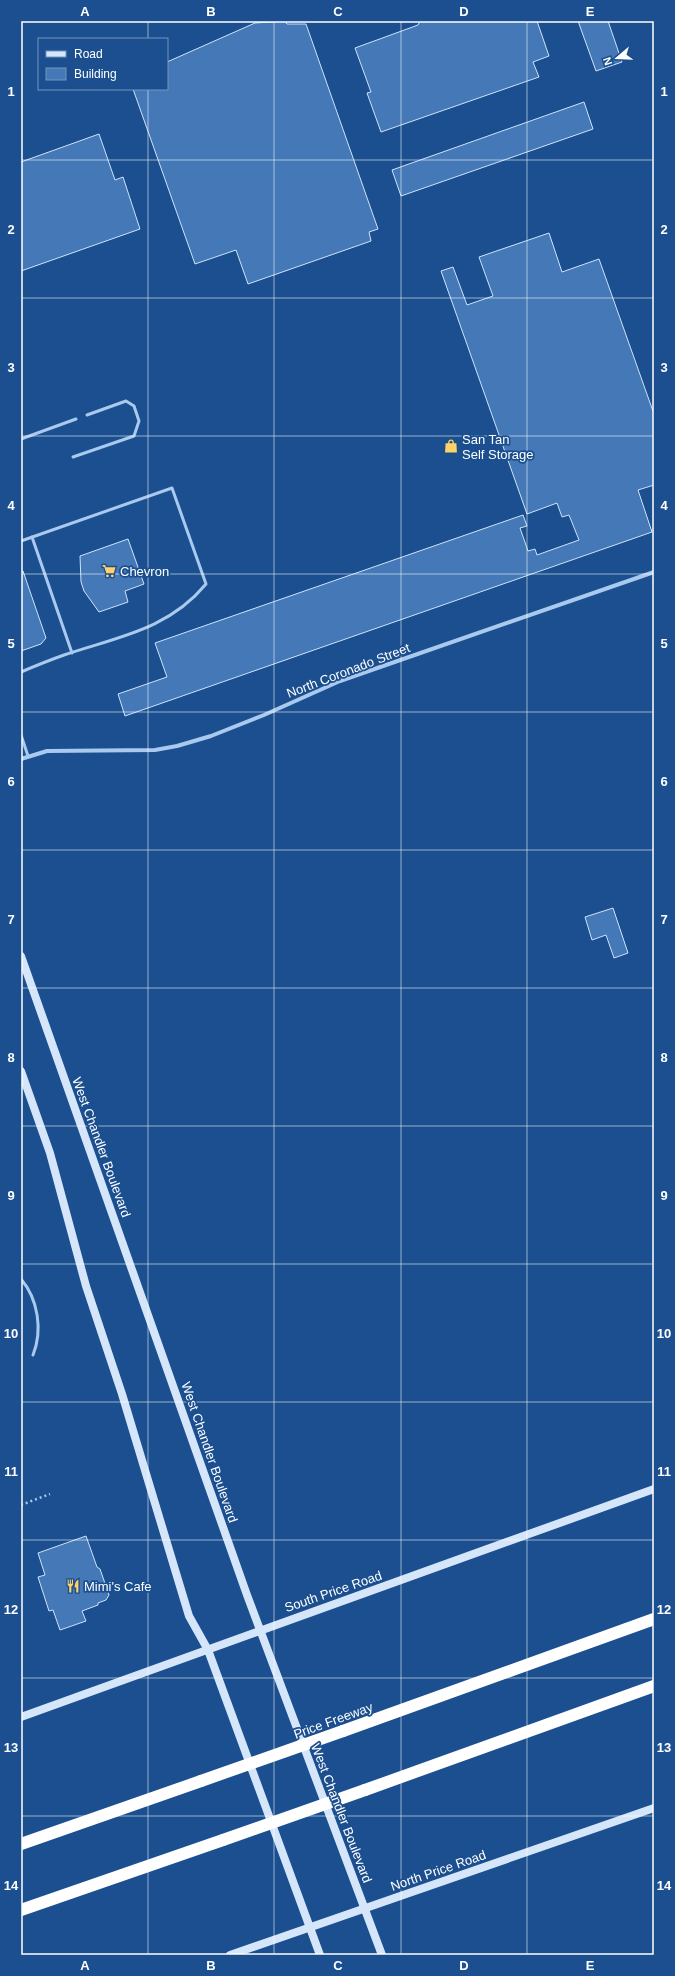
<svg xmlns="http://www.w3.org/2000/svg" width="675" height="1976" font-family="Helvetica,sans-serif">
  <rect width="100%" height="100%" fill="#1b4f8f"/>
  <!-- building -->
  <g fill="#4478b7" stroke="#cfe3fa">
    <polygon points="285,21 287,24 306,24 378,229 369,232 371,241 248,284 236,250 195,264 133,89 167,89 167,62 255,23"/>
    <polygon points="420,21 537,21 549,56 533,62 539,77 381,132 367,93 371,92 355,48 418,25"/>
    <polygon points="578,21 608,21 622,62 596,71"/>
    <polygon points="584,102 593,129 401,196 392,170"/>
    <polygon points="99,134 115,180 123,177 140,229 21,271 21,162"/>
    <polygon points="549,233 562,272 599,259 654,414 654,485 638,490 652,532 125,716 118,694 167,677 155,643 523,515 527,526 520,528 528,551 535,549 537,555 579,540 569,515 562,517 557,503 527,514 441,271 453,267 467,305 493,296 479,257"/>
    <polygon points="128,539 144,584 125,591 128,602 99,612 84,591 81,582 80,556"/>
    <polygon points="23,571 46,638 41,644 21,651 21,572"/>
    <polygon points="613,908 628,953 614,958 606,935 592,940 585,917"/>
    <polygon points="86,1536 97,1567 100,1569 109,1595 106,1600 98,1603 98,1605 82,1611 86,1621 60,1630 53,1610 49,1611 38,1577 45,1575 38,1553"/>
  </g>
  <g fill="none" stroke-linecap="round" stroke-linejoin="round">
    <!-- path -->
    <polyline stroke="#a9c9ee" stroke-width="2.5" stroke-dasharray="2 3" stroke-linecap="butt" points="21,1505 50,1494"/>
    <!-- service -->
    <g stroke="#a9c9ee" stroke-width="3">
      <polyline points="21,439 76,419"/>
      <polyline points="73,457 134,436 139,421 134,406 126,401 87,415"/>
      <polyline points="32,537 72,653"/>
      <path d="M21,541L172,488L206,584C168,630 117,637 64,655C50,660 35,666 21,672"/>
      <polyline points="21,735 28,756"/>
      <path d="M21,1279C38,1299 43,1330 33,1355"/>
    </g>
    <!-- minor -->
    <polyline stroke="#a9c9ee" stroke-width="4" points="21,759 47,751 155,750 177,746 211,736 264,715 340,681 654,572"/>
    <!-- secondary -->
    <g stroke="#d6e6fa" stroke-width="8">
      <polyline points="21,956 247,1595 382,1955"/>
      <polyline points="21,1071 50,1153 86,1286 122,1394 189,1616 208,1650 320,1955"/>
      <polyline points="21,1717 654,1489"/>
      <polyline points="230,1955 654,1808"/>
    </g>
    <!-- motorway -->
    <g stroke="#fff" stroke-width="12">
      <polyline points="343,1731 654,1619"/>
      <polyline points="365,1790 654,1686"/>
      <polyline points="21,1844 201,1781"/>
      <polyline points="21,1910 223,1840"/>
    </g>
    <!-- motorway-bridge -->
    <g stroke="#fff" stroke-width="12">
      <polyline points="201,1781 343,1731"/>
      <polyline points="223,1840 365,1790"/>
    </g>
  </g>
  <!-- grid -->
  <path fill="none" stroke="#fff" stroke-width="1" stroke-opacity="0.55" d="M148,21V39M274,21V1955M401,21V1955M527,21V1955M148,89V1955M21,160H654M21,298H654M21,436H654M21,574H654M21,712H654M21,850H654M21,988H654M21,1126H654M21,1264H654M21,1402H654M21,1540H654M21,1678H654M21,1816H654"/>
  <!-- icons -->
  <defs>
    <g id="shop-bare" transform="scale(1.08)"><path d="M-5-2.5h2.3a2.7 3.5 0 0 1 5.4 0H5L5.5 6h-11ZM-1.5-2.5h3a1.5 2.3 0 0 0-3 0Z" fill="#ffd166" stroke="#1b4f8f" stroke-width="2.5" paint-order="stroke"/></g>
    <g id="supermarket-bare" transform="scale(1.08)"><path d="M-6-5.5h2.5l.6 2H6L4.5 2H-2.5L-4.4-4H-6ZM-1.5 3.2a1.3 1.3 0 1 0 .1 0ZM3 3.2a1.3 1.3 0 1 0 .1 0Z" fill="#ffd166" stroke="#1b4f8f" stroke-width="2.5" paint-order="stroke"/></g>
    <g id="restaurant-bare" transform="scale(1.08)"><path d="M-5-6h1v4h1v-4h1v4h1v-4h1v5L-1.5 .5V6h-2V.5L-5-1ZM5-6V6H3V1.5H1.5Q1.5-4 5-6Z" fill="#ffd166" stroke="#1b4f8f" stroke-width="2.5" paint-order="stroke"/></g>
  </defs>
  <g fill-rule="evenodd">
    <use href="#shop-bare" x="451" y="446"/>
    <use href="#supermarket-bare" x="109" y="571"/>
    <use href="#restaurant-bare" x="73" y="1586"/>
  </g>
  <g text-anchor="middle" stroke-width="3.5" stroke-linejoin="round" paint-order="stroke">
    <!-- poi labels -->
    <g font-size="13" fill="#fff" stroke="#1b4f8f" text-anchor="start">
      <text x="462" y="444">San Tan<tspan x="462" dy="15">Self Storage</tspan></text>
      <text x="120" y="576">Chevron</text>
      <text x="84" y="1591">Mimi's Cafe</text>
    </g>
    <!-- street labels -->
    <g font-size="13" fill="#fff" stroke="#1b4f8f">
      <text transform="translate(348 670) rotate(-21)" y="5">North Coronado Street</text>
      <text transform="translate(102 1147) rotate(70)" y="5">West Chandler Boulevard</text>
      <text transform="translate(210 1452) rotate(71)" y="5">West Chandler Boulevard</text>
      <text transform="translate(333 1591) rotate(-19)" y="5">South Price Road</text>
      <text transform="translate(333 1720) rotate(-20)" y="5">Price Freeway</text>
      <text transform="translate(342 1813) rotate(69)" y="5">West Chandler Boulevard</text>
      <text transform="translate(438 1870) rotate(-19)" y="5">North Price Road</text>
    </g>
  </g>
  <!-- border -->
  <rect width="675" height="1976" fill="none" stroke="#1b4f8f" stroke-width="44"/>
  <!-- legend -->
  <rect x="38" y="38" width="130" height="52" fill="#1b4f8f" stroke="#7695bc"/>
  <rect x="46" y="51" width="20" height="6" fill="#d6e6fa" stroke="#7695bc"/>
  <text x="74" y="58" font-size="12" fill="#ffffff">Road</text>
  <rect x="46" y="68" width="20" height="12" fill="#4478b7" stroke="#7695bc"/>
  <text x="74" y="78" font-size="12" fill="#ffffff">Building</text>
  <!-- north arrow -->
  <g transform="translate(617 58) rotate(251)" stroke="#1b4f8f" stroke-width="3" paint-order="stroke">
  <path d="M0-3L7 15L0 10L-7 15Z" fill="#ffffff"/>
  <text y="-6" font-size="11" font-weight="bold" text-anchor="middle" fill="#ffffff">N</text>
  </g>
  <rect x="22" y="22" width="631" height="1932" fill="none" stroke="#fff" stroke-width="1.5"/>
  <g font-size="13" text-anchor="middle" font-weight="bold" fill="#fff">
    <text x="85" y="16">A</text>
    <text x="211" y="16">B</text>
    <text x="338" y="16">C</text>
    <text x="464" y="16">D</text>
    <text x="590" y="16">E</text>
    <text x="11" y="96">1</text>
    <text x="664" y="96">1</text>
    <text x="11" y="234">2</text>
    <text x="664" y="234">2</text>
    <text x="11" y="372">3</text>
    <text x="664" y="372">3</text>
    <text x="11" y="510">4</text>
    <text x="664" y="510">4</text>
    <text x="11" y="648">5</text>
    <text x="664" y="648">5</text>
    <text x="11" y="786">6</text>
    <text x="664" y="786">6</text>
    <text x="11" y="924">7</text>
    <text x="664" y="924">7</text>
    <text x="11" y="1062">8</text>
    <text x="664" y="1062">8</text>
    <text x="11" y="1200">9</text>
    <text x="664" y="1200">9</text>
    <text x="11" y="1338">10</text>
    <text x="664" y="1338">10</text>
    <text x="11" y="1476">11</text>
    <text x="664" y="1476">11</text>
    <text x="11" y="1614">12</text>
    <text x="664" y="1614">12</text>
    <text x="11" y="1752">13</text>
    <text x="664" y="1752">13</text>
    <text x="11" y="1890">14</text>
    <text x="664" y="1890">14</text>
    <text x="85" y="1970">A</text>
    <text x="211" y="1970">B</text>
    <text x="338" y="1970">C</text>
    <text x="464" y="1970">D</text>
    <text x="590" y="1970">E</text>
  </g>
</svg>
